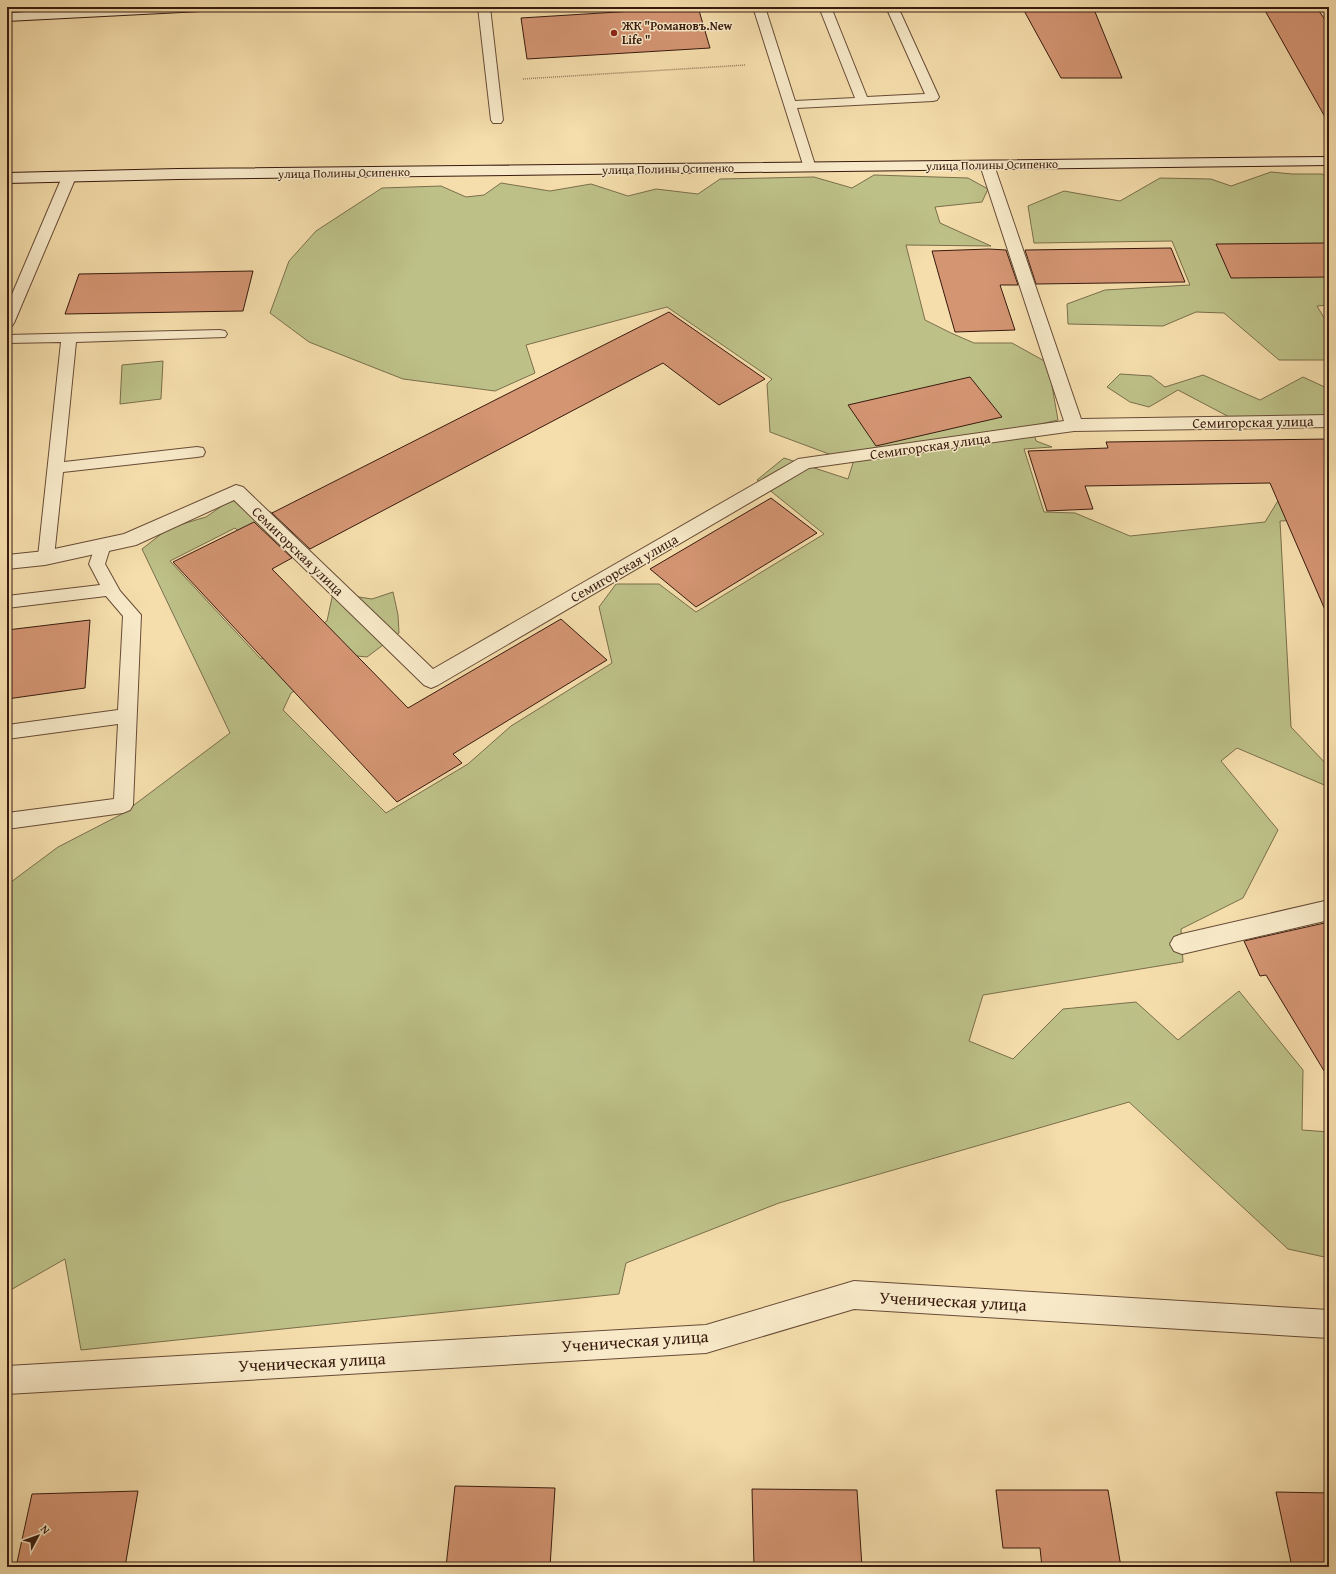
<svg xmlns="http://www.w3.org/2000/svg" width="1336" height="1574" font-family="'Gentium Book Plus',serif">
  <rect width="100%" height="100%" fill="#f5deac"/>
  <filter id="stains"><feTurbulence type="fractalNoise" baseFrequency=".005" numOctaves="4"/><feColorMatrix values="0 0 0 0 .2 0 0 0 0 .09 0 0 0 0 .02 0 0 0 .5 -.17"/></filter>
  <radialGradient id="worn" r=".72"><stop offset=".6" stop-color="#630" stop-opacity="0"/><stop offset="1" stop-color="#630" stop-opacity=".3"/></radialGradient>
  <!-- green -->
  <g fill="#bdc188" stroke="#7a6e4b">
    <polygon points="1271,172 1292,174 1322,174 1329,178 1329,305 1317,306 1329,326 1329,360 1279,360 1224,313 1196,312 1163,326 1068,324 1067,304 1105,290 1190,285 1172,241 1034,243 1028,206 1064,191 1120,201 1160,178 1211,179 1231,186"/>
    <polygon points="874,175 968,178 988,189 982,202 935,207 940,223 991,246 906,245 925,320 951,333 974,343 1012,343 1048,363 1058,420 1032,426 1036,441 1052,447 1024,449 1044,512 1075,513 1130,536 1265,522 1287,486 1329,519 1280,521 1291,727 1329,767 1329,787 1237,748 1221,761 1278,830 1243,898 1181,929 1183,962 983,995 969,1041 1013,1059 1063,1009 1136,1002 1178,1040 1239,991 1303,1070 1302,1130 1329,1132 1329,1258 1288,1249 1129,1102 779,1203 626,1263 619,1294 81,1350 65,1259 7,1292 7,885 58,847 122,814 230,733 142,549 169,528 206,517 232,499 285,517 297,527 279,556 260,553 235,528 170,561 261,659 327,621 333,593 372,599 393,592 398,615 399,633 367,657 357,656 291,693 283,710 386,813 468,764 511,726 612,663 599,607 616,584 659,584 696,612 824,534 757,480 784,458 848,479 853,463 770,432 767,384 772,379 667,307 526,345 535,373 495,391 403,379 309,342 270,313 289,261 316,231 382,188 441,186 466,197 484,195 501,183 550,191 591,184 628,196 656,189 698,194 720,179 814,177 852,188"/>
    <polygon points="163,361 161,399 120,404 122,365"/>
    <polygon points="1120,374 1151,376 1165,387 1203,375 1260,400 1303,377 1329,389 1329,417 1233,419 1178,390 1149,407 1130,402 1107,387"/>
  </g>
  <!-- building -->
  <g fill="#d49573" stroke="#381a0e">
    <polygon points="698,7 710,48 527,59 521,18"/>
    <polygon points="1022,7 1093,7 1122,78 1061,78"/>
    <polygon points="1263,7 1316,7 1329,25 1329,124"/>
    <polygon points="1329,243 1329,277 1231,278 1216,244"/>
    <polygon points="1171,248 1185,282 1036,284 1025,250"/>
    <polygon points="989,249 1006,250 1018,285 1000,285 1015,330 955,332 932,251"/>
    <polygon points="253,271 243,311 65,314 79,274"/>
    <polygon points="669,312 765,379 719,405 663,363 310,549 272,513"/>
    <polygon points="970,377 1002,417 876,446 848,405"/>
    <polygon points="1329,439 1329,619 1270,483 1085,486 1093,509 1047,511 1028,451 1108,448 1106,442"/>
    <polygon points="771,498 817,533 696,607 650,569"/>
    <polygon points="254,522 292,558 272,569 408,708 561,619 607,660 453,754 462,763 397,802 173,562"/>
    <polygon points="90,620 85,688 7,699 7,630"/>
    <polygon points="1329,922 1329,1079 1266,975 1260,976 1244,941"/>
    <polygon points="455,1486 555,1488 550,1567 446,1567"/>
    <polygon points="752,1489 857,1490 862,1567 754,1567"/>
    <polygon points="996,1490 1108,1490 1121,1567 1042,1567 1040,1548 1003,1548"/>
    <polygon points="138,1491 125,1567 16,1567 32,1494"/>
    <polygon points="1276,1492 1329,1493 1329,1567 1292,1567"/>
  </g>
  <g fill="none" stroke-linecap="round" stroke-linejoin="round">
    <!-- lane casing -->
    <g stroke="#674b36" stroke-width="2">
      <g id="lane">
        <polygon points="478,7 490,7 503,120 501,123 493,123 491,120"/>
        <polygon points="753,7 765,7 795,101 855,98 819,7 831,7 867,97 925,94 886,7 898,7 939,97 937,100 933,101 797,108 816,168 815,171 805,171"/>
        <polygon points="69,173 74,174 76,177 14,323 12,326 7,327 7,306 62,177 64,174"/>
        <polygon points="220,330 225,331 227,334 225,337 76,342 64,462 197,447 203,448 205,452 203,456 197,457 63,472 54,557 52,561 46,563 40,561 38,557 61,342 7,343 7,335"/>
        <polygon points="103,539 109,541 111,545 105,564 120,591 141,615 133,805 130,810 123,813 7,829 7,813 114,799 118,724 7,739 7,725 118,710 123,616 106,596 7,608 7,596 100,585 89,564 97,541"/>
      </g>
    </g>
    <!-- street casing -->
    <g stroke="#674b36" stroke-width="2">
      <g id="street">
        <polygon points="987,161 992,162 994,165 1081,419 1329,415 1329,427 1074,431 809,468 438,685 431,688 424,685 234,500 136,545 45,565 7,569 7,555 45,551 124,534 236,485 243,487 433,669 798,459 1064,421 980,165 982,162"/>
        <polygon points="1329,900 1329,920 1182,954 1174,951 1170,944 1174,937 1182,934"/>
        <polygon points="854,1281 1329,1310 1329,1338 854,1309 706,1353 7,1394 7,1366 706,1325"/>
      </g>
    </g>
    <!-- secondary casing -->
    <g stroke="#381a0e" stroke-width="2">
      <g id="secondary">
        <polygon points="124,7 208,7 206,10 201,11 7,21 7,13"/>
        <polygon points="1329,157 1329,165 178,179 7,183 7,173 178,169"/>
      </g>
    </g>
    <!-- path -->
    <polyline stroke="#381a0e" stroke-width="1.5" stroke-dasharray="0.5 1.5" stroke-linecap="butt" points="523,79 746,65"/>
    <!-- lane -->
    <use href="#lane" fill="#f8eac9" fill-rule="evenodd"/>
    <!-- street -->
    <use href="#street" fill="#f8eac9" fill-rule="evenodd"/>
    <!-- secondary -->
    <use href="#secondary" fill="#f8eac9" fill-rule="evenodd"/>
  </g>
  <!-- markers -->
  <circle fill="#8f2418" stroke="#f8eac9" stroke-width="1.5" cx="614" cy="33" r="4"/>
  <g text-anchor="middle" stroke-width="3" stroke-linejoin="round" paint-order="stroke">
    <!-- far-poi labels -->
    <g font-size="12" font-weight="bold" fill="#381a0e" stroke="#f8eac9" text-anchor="start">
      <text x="622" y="30">ЖК "Романовъ.New<tspan x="622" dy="14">Life "</tspan></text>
    </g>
    <!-- far-street labels -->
    <g font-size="12" fill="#381a0e" stroke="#f8eac9">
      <text transform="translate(992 165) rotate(-1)" y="4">улица Полины Осипенко</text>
      <text transform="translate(668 169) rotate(-1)" y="4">улица Полины Осипенко</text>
      <text transform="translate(344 173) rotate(-1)" y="4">улица Полины Осипенко</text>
    </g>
    <!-- street labels -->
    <g font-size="14" fill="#381a0e" stroke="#f8eac9">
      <text transform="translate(1253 422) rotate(-1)" y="5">Семигорская улица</text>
      <text transform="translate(930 446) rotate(-8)" y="5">Семигорская улица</text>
      <text transform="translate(298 551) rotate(44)" y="5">Семигорская улица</text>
      <text transform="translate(624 568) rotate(-30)" y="5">Семигорская улица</text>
    </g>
    <!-- near-street labels -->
    <g font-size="17" fill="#381a0e" stroke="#f8eac9">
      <text transform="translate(953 1301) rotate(3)" y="6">Ученическая улица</text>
      <text transform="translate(635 1341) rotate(-4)" y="6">Ученическая улица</text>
      <text transform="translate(312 1362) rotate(-3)" y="6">Ученическая улица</text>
    </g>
  </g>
  <!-- margin -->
  <rect width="1336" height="1574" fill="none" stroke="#f5deac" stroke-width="24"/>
  <rect x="8" y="8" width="1320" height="1558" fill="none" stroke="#381a0e" stroke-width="2"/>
  <rect x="12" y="12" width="1312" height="1550" fill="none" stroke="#381a0e"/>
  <!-- north arrow -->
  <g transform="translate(38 1536) rotate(49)" stroke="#f8eac9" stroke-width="3" paint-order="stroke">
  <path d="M0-3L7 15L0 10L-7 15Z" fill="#381a0e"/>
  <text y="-6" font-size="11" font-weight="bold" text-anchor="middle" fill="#381a0e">N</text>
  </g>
  <rect width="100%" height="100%" filter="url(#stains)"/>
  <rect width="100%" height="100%" fill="url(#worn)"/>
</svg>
